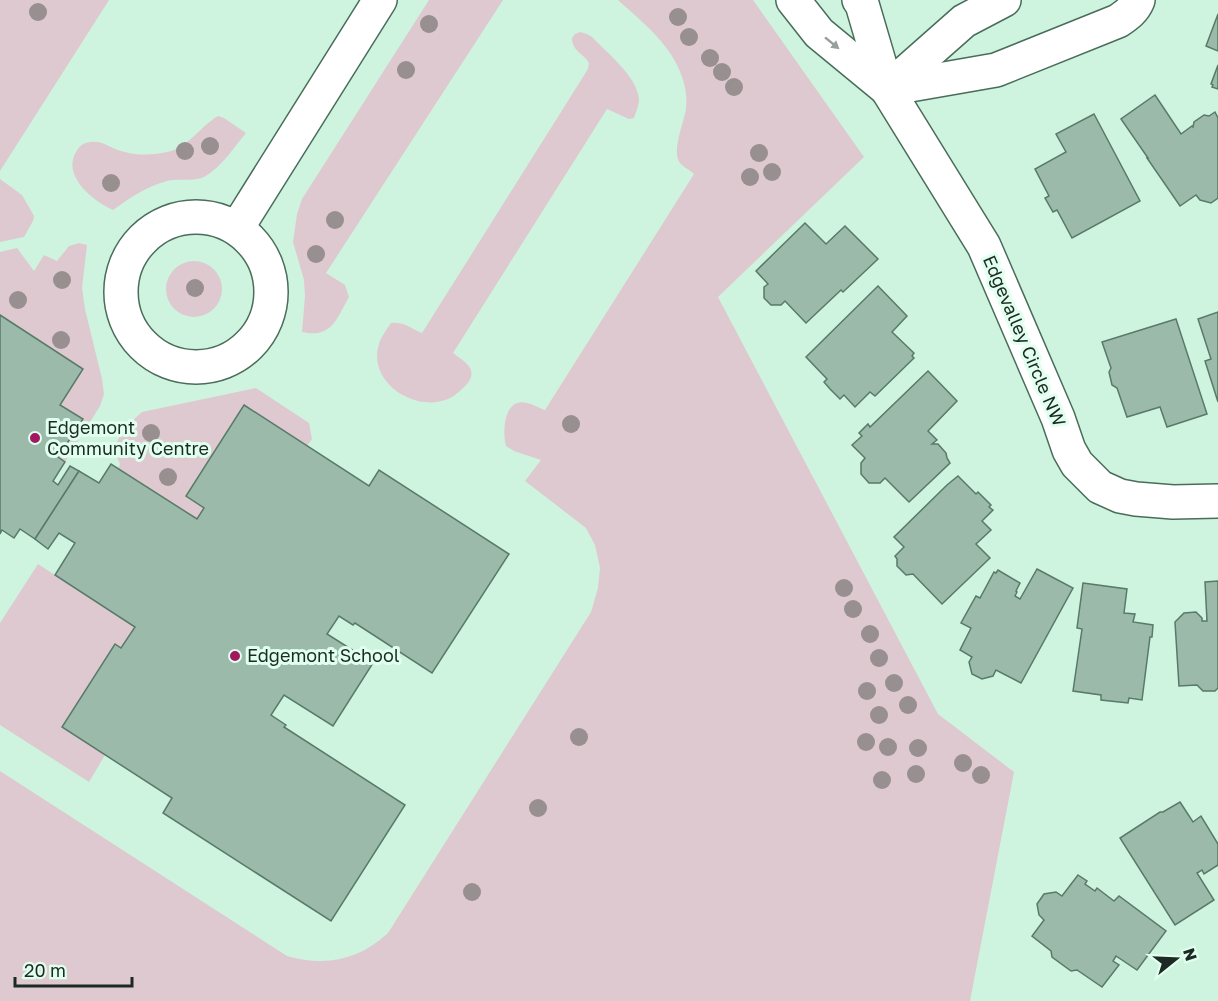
<svg xmlns="http://www.w3.org/2000/svg" width="1218" height="1001" font-family="'Golos Text',sans-serif">
  <rect width="100%" height="100%" fill="#cef4df"/>
  <!-- green -->
  <g fill="#dec9d0">
    <polygon points="0,0 109,0 0,171"/>
    <path d="M429,0H503L326,273L345,285L349,297C337,318 332,339 302,332L305,296L304,280L293,242L297,214L302,199Z"/>
    <path d="M618,0H753L864,157L718,297L938,714L1014,772L970,1001H0V771L287,956C326,967 359,960 388,933L591,612L598,588L600,568L595,545L586,528L525,481L541,460L514,451L506,446C502,431 504,397 527,403C533,404 539,408 545,410L694,174C690,170 683,167 680,163C671,152 684,122 686,109C687,99 686,87 682,77C672,45 642,22 618,0Z"/>
    <path d="M580,32L587,34L592,37C607,53 637,76 639,99C639,105 636,112 634,118L629,119L607,109L453,353C458,357 467,362 470,368C474,376 469,383 463,388C459,392 453,397 448,399C414,413 367,382 379,344C381,337 387,329 391,323C403,321 412,329 422,333L588,69L589,63C583,53 572,51 572,38L575,34Z"/>
    <path d="M218,116L224,118L246,133C234,147 221,168 204,177C193,182 179,178 167,181C147,186 130,198 113,210C95,202 65,179 74,156C78,148 81,143 90,142C103,140 113,150 125,152C139,156 157,155 171,151C189,146 202,125 218,116Z"/>
    <polygon points="0,179 22,195 34,216 33,221 24,237 0,242"/>
    <polygon points="79,243 87,245 82,288 85,309 102,379 104,394 100,406 65,462 58,457 82,419 60,405 83,369 0,315 0,252 17,248 34,271 44,255 57,261 69,246"/>
    <circle cx="194" cy="289" r="28"/>
    <path d="M256,388L309,423L312,439L307,446L244,406L186,496L204,508L197,519L118,469L120,464L114,450C118,435 130,422 142,412Z"/>
    <polygon points="38,564 135,627 121,648 115,644 62,727 105,755 89,782 0,725 0,623"/>
  </g>
  <!-- building -->
  <g fill="#9bbaaa" stroke="#587a69" stroke-width="1.5">
    <polygon points="1218,14 1218,51 1206,46"/>
    <polygon points="1218,65 1218,89 1212,87 1213,85 1211,84"/>
    <polygon points="1155,95 1181,134 1192,126 1193,127 1194,122 1204,115 1209,116 1215,112 1218,118 1218,198 1211,203 1200,200 1196,195 1180,206 1147,158 1148,158 1121,119"/>
    <polygon points="1094,114 1140,201 1072,238 1057,210 1053,212 1045,198 1049,196 1035,169 1066,152 1056,134"/>
    <polygon points="805,223 826,244 845,226 878,259 843,292 841,290 806,323 785,301 781,305 771,305 764,298 764,287 768,284 756,271"/>
    <polygon points="878,286 907,316 892,332 914,353 912,356 914,358 875,396 870,392 855,407 844,395 840,399 830,389 824,382 827,379 806,357"/>
    <polygon points="1218,312 1218,402 1205,361 1211,359 1198,319"/>
    <polygon points="0,315 83,369 60,405 83,419 58,457 65,462 53,481 58,485 70,466 79,471 35,539 20,529 14,538 2,530 0,534"/>
    <polygon points="1176,319 1207,414 1167,427 1160,407 1127,417 1117,388 1112,385 1109,372 1111,368 1102,342"/>
    <polygon points="928,371 957,401 928,431 937,440 932,444 938,444 946,453 947,458 950,463 909,502 885,478 880,483 869,483 861,474 861,463 865,458 852,445 862,436 859,433 868,424 870,427"/>
    <polygon points="244,405 369,486 379,470 509,554 432,673 355,623 353,625 339,616 327,634 373,663 333,726 284,695 271,715 286,725 284,727 405,805 331,921 163,813 172,798 62,727 115,644 121,648 135,627 55,575 75,543 59,533 48,549 35,539 79,471 99,483 111,464 197,519 204,508 186,496"/>
    <polygon points="958,476 976,494 978,492 991,505 989,507 993,510 982,521 991,530 976,544 990,558 942,604 913,574 906,575 897,566 897,559 895,556 904,547 894,537 947,485"/>
    <polygon points="1037,569 1073,588 1021,683 996,670 993,676 982,679 972,674 969,662 972,657 960,650 971,628 961,623 976,596 980,598 994,572 996,573 998,570 1020,583 1016,591 1017,592 1015,596 1020,599"/>
    <polygon points="1218,581 1218,688 1215,691 1203,691 1197,685 1179,686 1175,622 1184,613 1196,612 1202,618 1202,621 1207,621 1205,582"/>
    <polygon points="1083,583 1127,589 1124,613 1135,614 1133,622 1153,625 1152,637 1150,637 1142,700 1129,698 1128,703 1101,700 1101,695 1073,691 1082,629 1077,628"/>
    <polygon points="1180,802 1193,822 1201,816 1218,844 1218,865 1204,874 1202,870 1197,873 1214,900 1175,925 1120,838 1160,812 1163,812"/>
    <polygon points="1078,875 1087,881 1085,884 1095,891 1097,888 1114,901 1119,896 1166,931 1137,970 1116,956 1113,961 1119,965 1102,987 1077,970 1071,971 1052,957 1051,951 1032,936 1044,920 1039,915 1037,904 1044,894 1056,892 1062,896"/>
  </g>
  <g fill="none" stroke-linecap="round" stroke-linejoin="round">
    <!-- minor casing -->
    <g stroke="#4a6c5b" stroke-width="36">
      <g id="minor">
        <polyline points="793,0 819,33 887,89"/>
        <polyline points="859,0 862,4 887,89 984,246 1058,418 1069,450 1077,464 1100,487 1120,496 1136,499 1173,502 1218,501"/>
        <path d="M887,89L996,70L1118,21C1127,15 1134,10 1138,0"/>
        <polyline points="887,89 964,21 1004,0"/>
        <circle cx="196" cy="292" r="75"/>
        <polyline points="237,228 380,0"/>
      </g>
    </g>
    <!-- minor -->
    <use href="#minor" stroke="#fff" stroke-width="33"/>
  </g>
  <!-- trees -->
  <g fill="#988f90">
    <circle cx="38" cy="12" r="9"/>
    <circle cx="678" cy="17" r="9"/>
    <circle cx="429" cy="24" r="9"/>
    <circle cx="689" cy="37" r="9"/>
    <circle cx="710" cy="58" r="9"/>
    <circle cx="406" cy="70" r="9"/>
    <circle cx="722" cy="72" r="9"/>
    <circle cx="734" cy="87" r="9"/>
    <circle cx="210" cy="146" r="9"/>
    <circle cx="185" cy="151" r="9"/>
    <circle cx="759" cy="153" r="9"/>
    <circle cx="772" cy="172" r="9"/>
    <circle cx="750" cy="177" r="9"/>
    <circle cx="111" cy="183" r="9"/>
    <circle cx="335" cy="220" r="9"/>
    <circle cx="316" cy="254" r="9"/>
    <circle cx="62" cy="280" r="9"/>
    <circle cx="195" cy="288" r="9"/>
    <circle cx="18" cy="300" r="9"/>
    <circle cx="61" cy="340" r="9"/>
    <circle cx="571" cy="424" r="9"/>
    <circle cx="151" cy="433" r="9"/>
    <circle cx="168" cy="477" r="9"/>
    <circle cx="844" cy="588" r="9"/>
    <circle cx="853" cy="609" r="9"/>
    <circle cx="870" cy="634" r="9"/>
    <circle cx="879" cy="658" r="9"/>
    <circle cx="894" cy="683" r="9"/>
    <circle cx="867" cy="691" r="9"/>
    <circle cx="908" cy="705" r="9"/>
    <circle cx="879" cy="715" r="9"/>
    <circle cx="579" cy="737" r="9"/>
    <circle cx="866" cy="742" r="9"/>
    <circle cx="888" cy="747" r="9"/>
    <circle cx="918" cy="748" r="9"/>
    <circle cx="963" cy="763" r="9"/>
    <circle cx="916" cy="774" r="9"/>
    <circle cx="981" cy="775" r="9"/>
    <circle cx="882" cy="780" r="9"/>
    <circle cx="538" cy="808" r="9"/>
    <circle cx="472" cy="892" r="9"/>
  </g>
  <!-- one-way arrows -->
  <defs><path id="oneway-solid" d="M-6-.8H1V-3.2L6.5 0L1 3.2V.8H-6Z" transform="scale(1.5)"/></defs>
  <use fill="#999f9c" href="#oneway-solid" transform="translate(832 43) rotate(39)"/>
  <!-- markers -->
  <g fill="#a21761" stroke="#e0ffee" stroke-width="2">
    <circle cx="35" cy="438" r="6"/>
    <circle cx="235" cy="656" r="6"/>
  </g>
  <g text-anchor="middle" stroke-width="6" stroke-linejoin="round" paint-order="stroke">
    <!-- street labels -->
    <g font-size="18" fill="#1c2a23" stroke="#e0ffee">
      <text transform="translate(1024 341) rotate(67)" y="6">Edgevalley Circle NW</text>
    </g>
    <!-- poi labels -->
    <g font-size="18" fill="#1c2a23" stroke="#e0ffee" text-anchor="start">
      <text x="47" y="434">Edgemont<tspan x="47" dy="21">Community Centre</tspan></text>
      <text x="247" y="662">Edgemont School</text>
    </g>
  </g>
  <!-- north arrow -->
  <g transform="translate(1176 959) rotate(72)" stroke="#e0ffee" stroke-width="4.5" paint-order="stroke">
  <path d="M0-4.5L10 22L0 15L-10 22Z" fill="#1c2a23"/>
  <text y="-9" font-size="16" font-weight="bold" text-anchor="middle" fill="#1c2a23">N</text>
  </g>
  <!-- scale -->
  <path d="M15 977v9h117v-9" fill="none" stroke="#1c2a23" stroke-width="3"/>
  <text x="24" y="977" font-size="18" fill="#1c2a23" stroke="#e0ffee" stroke-width="4.5" paint-order="stroke">20 m</text>
</svg>
